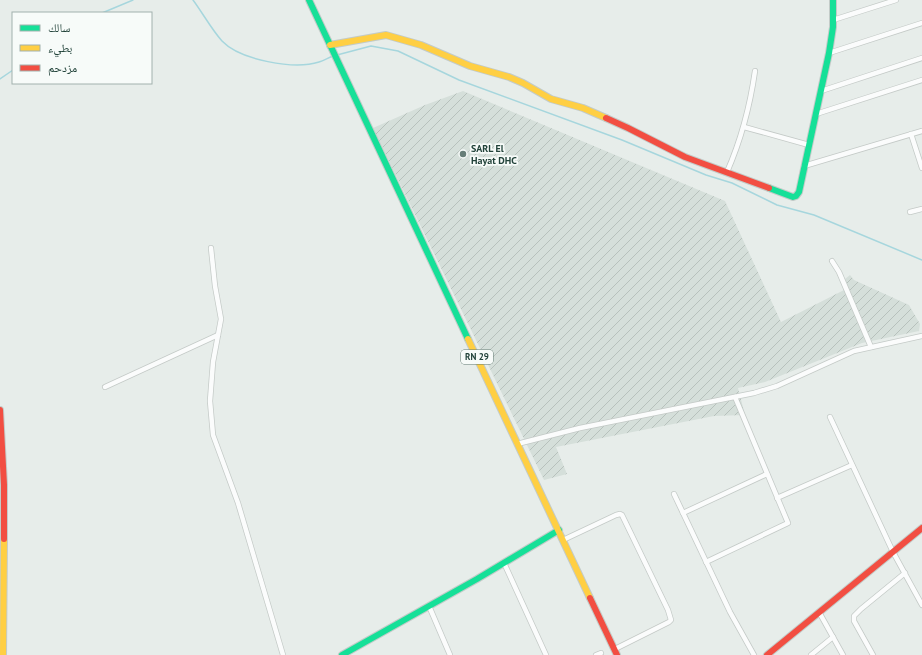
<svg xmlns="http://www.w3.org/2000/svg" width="922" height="655" font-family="'PT Sans','Noto Naskh Arabic',sans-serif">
  <defs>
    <pattern id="industrial-furrows" width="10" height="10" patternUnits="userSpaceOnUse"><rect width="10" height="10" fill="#d5dfda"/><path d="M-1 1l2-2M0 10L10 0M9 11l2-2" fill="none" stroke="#b7c1bc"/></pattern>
  </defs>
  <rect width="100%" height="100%" fill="#e7edea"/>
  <!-- industrial -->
  <polygon fill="url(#industrial-furrows)" points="463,91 725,201 781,322 848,288 845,279 850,275 854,280 909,305 920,324 919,331 862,343 765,382 738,388 745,415 714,416 556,447 567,474 544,480 373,128 425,105"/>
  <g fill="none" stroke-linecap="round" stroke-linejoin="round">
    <!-- stream -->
    <g stroke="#a6d6dd" stroke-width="1.5">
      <path d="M193,0C202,12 212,30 222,41C240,60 294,70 319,62C323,61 328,58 333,56"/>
      <polyline points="102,13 133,0"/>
      <polyline points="337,55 371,46 398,51 459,80 622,140 706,175 732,183 777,205 814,215 922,260"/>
      <polyline points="0,79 13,70"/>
    </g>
    <!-- street casing -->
    <g stroke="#c4cac7" stroke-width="6">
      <g id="street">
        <polyline points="833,20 896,0"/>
        <polyline points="829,53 922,23"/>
        <polyline points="821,91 922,58"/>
        <polyline points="816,114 922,80"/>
        <polyline points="744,127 809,145"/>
        <polyline points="911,134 922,168"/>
        <polyline points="804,166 922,131"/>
        <path d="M727,172C741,140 750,106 755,71"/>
        <polyline points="910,212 922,209"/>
        <polyline points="211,248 215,286 221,319 213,362 210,401 213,435 238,503 283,655"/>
        <polyline points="832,261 839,272 871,347"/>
        <polyline points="105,387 218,335"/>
        <polyline points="830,417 893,552 922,605"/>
        <polyline points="517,444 580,428 754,393 777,386 854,351 922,336"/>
        <polyline points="674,494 730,612 754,655"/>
        <polyline points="777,498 852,465"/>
        <polyline points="683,513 767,474"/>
        <polyline points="563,540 616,515 620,514 622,515 668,610 671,620 669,622 615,649"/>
        <polyline points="706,562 788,523 735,397"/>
        <polyline points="504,563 546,655"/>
        <polyline points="429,606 450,655"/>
        <polyline points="819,612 843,655"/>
        <polyline points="596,655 601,653"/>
        <polyline points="811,655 833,637"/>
        <polyline points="873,655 854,621 854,616 861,609 905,573"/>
      </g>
    </g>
    <!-- fast casing -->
    <g stroke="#c3cbc8" stroke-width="8">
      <g id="fast">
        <polyline points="309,0 468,339"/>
        <polyline points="769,188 793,197 796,196 799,192 829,53 833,27 833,0"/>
        <polyline points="342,655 477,579 559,530"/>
      </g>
    </g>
    <!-- slow casing -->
    <g stroke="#c3cbc8" stroke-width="8">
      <g id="slow">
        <polyline points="330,45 386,35 421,45 470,66 509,77 523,83 551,99 583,108 606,118"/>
        <polyline points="468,339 590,598"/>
        <polyline points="3,655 4,539"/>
      </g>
    </g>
    <!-- jam casing -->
    <g stroke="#c3cbc8" stroke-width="8">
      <g id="jam">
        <polyline points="606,118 628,128 685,157 769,188"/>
        <polyline points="0,410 4,485 4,539"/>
        <polyline points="590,598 617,655"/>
        <polyline points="767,655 922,528"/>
      </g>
    </g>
    <!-- street -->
    <use href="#street" stroke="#fbfcfc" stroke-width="4.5"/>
    <!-- fast -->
    <use href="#fast" stroke="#16e098" stroke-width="6"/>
    <!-- slow -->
    <use href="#slow" stroke="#ffcf43" stroke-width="6"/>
    <!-- jam -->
    <use href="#jam" stroke="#f24e42" stroke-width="6"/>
  </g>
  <!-- markers -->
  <circle fill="#677e78" stroke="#f7fbf9" stroke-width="1.5" cx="463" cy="154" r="4"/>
  <g text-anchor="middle" stroke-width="3.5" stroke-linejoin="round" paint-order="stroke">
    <!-- shield labels -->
    <rect fill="#f7fbf9" stroke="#627a73" stroke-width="1" x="461" y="350" width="32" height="14" rx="3"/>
    <g font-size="9" font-weight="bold" fill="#22433a">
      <text x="477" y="360">RN 29</text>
    </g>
    <!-- poi labels -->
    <g font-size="10" font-weight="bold" fill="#22433a" stroke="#f7fbf9" text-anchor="start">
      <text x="471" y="152">SARL El<tspan x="471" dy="12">Hayat DHC</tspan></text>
    </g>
  </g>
  <!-- legend -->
  <rect x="12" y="12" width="140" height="72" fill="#f7fbf9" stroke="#a2b1ad"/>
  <rect x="20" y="25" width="20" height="6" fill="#16e098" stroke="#a2b1ad"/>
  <text x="48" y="32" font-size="12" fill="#22433a">سالك</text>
  <rect x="20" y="45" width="20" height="6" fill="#ffcf43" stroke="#a2b1ad"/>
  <text x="48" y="52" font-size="12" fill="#22433a">بطيء</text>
  <rect x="20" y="65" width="20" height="6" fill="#f24e42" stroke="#a2b1ad"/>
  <text x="48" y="72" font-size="12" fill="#22433a">مزدحم</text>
</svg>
